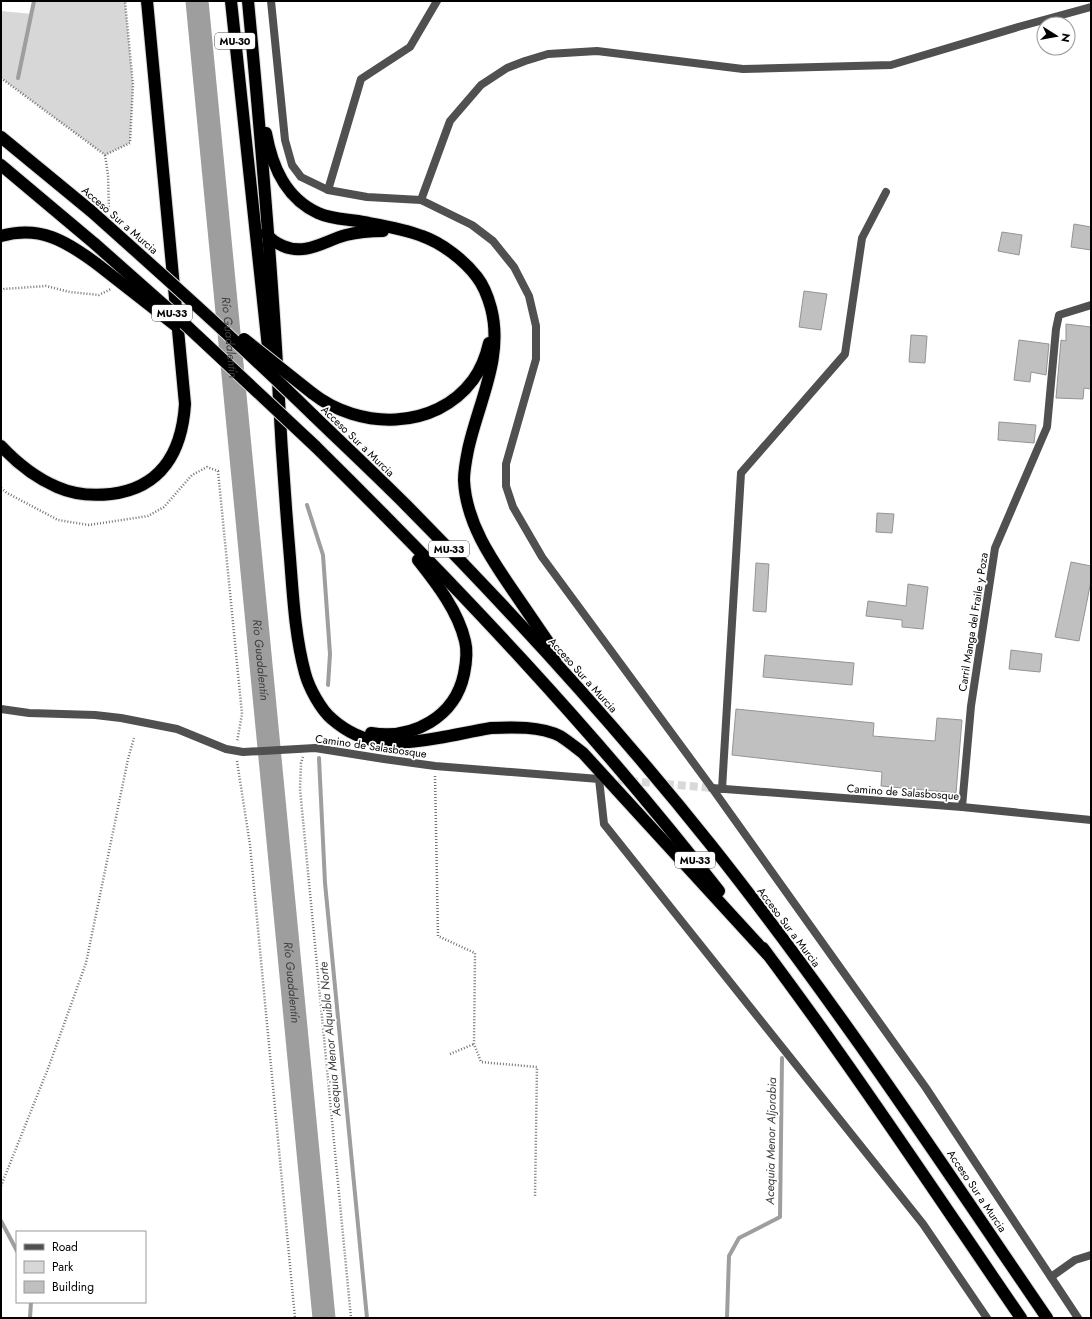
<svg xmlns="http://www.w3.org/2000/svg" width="1092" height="1319" font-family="Jost,sans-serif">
  <rect width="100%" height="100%" fill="#fff"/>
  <!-- green -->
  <polygon fill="#d7d7d7" points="33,1 125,1 133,85 130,143 105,155 1,78 1,11 32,14"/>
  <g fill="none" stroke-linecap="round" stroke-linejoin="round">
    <!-- stream -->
    <g stroke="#9e9e9e" stroke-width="4">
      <polyline points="18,78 34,1"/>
      <polyline points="307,505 323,555 330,654 328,685"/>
      <polyline points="319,758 325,883 367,1318"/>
      <polyline points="1,1221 17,1251"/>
      <polyline points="30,1318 31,1302"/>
      <polyline points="727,1318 729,1256 739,1238 780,1217 782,1058"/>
    </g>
    <!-- river -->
    <path stroke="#9e9e9e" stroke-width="23" id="s1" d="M197,1L324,1318"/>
  </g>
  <!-- building -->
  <g fill="#c0c0c0" stroke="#949494">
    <polygon points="1074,224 1091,227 1091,250 1071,247"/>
    <polygon points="1002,232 1022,235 1019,255 998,251"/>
    <polygon points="804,291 827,294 821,330 799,327"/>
    <polygon points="1066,324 1091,327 1091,389 1084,388 1083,399 1056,398 1061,340 1066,341"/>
    <polygon points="911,335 927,336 925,363 909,362"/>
    <polygon points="1019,340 1049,344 1046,375 1031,372 1030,382 1014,380"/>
    <polygon points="999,422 1036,425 1034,443 998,440"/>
    <polygon points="877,513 894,514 892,533 876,532"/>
    <polygon points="1071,562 1091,566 1091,581 1079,641 1055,637"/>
    <polygon points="756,563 769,564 766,612 753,611"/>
    <polygon points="908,584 928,587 923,629 902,627 902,620 866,616 868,601 906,606"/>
    <polygon points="1011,650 1042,654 1040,672 1009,669"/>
    <polygon points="765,655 854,663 852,685 763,677"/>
    <polygon points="736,709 874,723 873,736 935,741 937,718 962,720 956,793 881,786 882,772 732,755"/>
  </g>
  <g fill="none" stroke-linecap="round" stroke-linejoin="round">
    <!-- tertiary-tunnel -->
    <polyline stroke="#d9d9d9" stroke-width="8" stroke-dasharray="8 4" stroke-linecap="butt" points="606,779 712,788"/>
    <!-- motorway casing -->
    <g stroke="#dbdbdb" stroke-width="14">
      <g id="motorway">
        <polyline points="231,1 270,366"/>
        <path d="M248,1C260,128 271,255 278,382C281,441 285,499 290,558C293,596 295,636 305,673C309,688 321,710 332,719C365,748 398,745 438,738C456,735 473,731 491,728C513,727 540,726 560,736C568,741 575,747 583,753L767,954"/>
        <path d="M266,133C272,166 285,198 318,213C331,219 345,219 358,221C379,225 402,228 422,236C442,243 464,260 477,277C484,286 488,297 491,308C504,358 478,403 468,450C466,460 464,470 464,480C466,525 494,563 518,598C531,617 544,636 557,655"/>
        <polyline points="1,137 91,211"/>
        <polyline points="1,165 95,244"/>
        <path d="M266,233C270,239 276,243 283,246C306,256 324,241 346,235C358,232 371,231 383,231"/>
        <path d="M1,236C40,225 66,241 97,264"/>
        <path d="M312,393C359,430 435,431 473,380C481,369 486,356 489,343"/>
        <path d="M313,415C344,445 375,474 406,505C513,613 616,726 711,845C831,996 938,1158 1047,1318"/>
        <path d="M1,446C17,463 36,478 57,487C75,495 93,496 111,494C162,488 182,451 185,404L147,1"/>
        <path d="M315,446C458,587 596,733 719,891"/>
        <path d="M371,733C413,740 455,717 464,674C466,664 468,652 465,641C458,611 437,584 418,560"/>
        <path d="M763,948C853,1068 936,1194 1021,1318"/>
      </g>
    </g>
    <!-- path -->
    <g stroke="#727272" stroke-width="2.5" stroke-dasharray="1 2" stroke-linecap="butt">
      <polyline points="1,78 105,155 130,143 133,85 125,1"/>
      <polyline points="105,155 108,175 109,210"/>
      <polyline points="1,291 4,289 46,286 70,292 99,295 111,289"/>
      <polyline points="1,488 7,493 58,520 89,525 148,516 164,507 192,475 207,467 218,471 242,714 237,742"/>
      <polyline points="303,757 301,763 300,789 351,1318"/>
      <polyline points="237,761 250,845 295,1318"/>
      <polyline points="435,776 438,936 475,953 474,1044 481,1062 537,1067 535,1197"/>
      <polyline points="450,1054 474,1044"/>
      <polyline points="1,1186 49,1066 86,963 128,759 134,738"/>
    </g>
    <!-- minor -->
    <g stroke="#505050" stroke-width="8">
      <polyline points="271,1 285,140 292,165 301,177 328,190 367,197 421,200 472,225 493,241 514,267 529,296 536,326 536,359 506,464 506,486 513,507 542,557 712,788 926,1088 1078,1318"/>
      <polyline points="328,190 361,79 410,47 437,1"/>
      <polyline points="421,200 450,121 481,85 507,68 525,61 548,54 597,51 743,69 891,65 1018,27 1091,7"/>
      <polyline points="599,779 604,824 923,1224 987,1318"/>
      <polyline points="722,789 741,473 845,354 862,238 886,192"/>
      <polyline points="962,807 971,706 995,548 1047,427 1056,329 1059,315 1091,305"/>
      <polyline points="1051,1277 1075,1260 1091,1255"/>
    </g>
    <!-- tertiary -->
    <g stroke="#505050" stroke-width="8">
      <polyline points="1,709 29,713 95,715 121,718 177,729 226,749 243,752 315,748 384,759 435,766 599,779"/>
      <polyline points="712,788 962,807 1091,820"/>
    </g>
    <!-- motorway -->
    <use href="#motorway" stroke="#000" stroke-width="12"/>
    <!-- motorway-bridge casing -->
    <g stroke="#dbdbdb" stroke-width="14" stroke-linecap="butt">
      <g id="motorway-bridge">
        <path d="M91,211C166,278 241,345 313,415"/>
        <polyline points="95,244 174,314 315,446"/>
        <polyline points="97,264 175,325"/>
        <polyline points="244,339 312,393"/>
      </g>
    </g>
    <!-- motorway-bridge -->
    <use href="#motorway-bridge" stroke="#000" stroke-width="12"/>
  </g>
  <g text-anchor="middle" stroke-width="3.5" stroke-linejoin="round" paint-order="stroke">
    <!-- shield labels -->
    <g fill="#fff" stroke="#4c4c4c" stroke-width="1">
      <rect x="215" y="33" width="40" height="16" rx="3"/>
      <rect x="152" y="305" width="40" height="16" rx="3"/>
      <rect x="429" y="541" width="40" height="16" rx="3"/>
      <rect x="675" y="852" width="40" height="16" rx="3"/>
    </g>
    <g font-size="10" font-weight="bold" fill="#000">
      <text x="235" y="45">MU-30</text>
      <text x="172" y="317">MU-33</text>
      <text x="449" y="553">MU-33</text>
      <text x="695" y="864">MU-33</text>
    </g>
    <!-- street labels -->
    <g font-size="11" fill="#000" stroke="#fff">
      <text transform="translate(120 220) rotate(41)" y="4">Acceso Sur a Murcia</text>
      <text transform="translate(358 441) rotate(44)" y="4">Acceso Sur a Murcia</text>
      <text transform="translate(973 622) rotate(-81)" y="4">Carril Manga del Fraile y Poza</text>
      <text transform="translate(583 675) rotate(48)" y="4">Acceso Sur a Murcia</text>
      <text transform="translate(371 746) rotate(8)" y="4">Camino de Salasbosque</text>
      <text transform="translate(903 792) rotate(4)" y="4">Camino de Salasbosque</text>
      <text transform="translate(789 927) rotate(53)" y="4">Acceso Sur a Murcia</text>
      <text transform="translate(977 1191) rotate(56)" y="4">Acceso Sur a Murcia</text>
    </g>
    <!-- water labels -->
    <g font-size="12" font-style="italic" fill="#3f3f3f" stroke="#fff">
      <text dy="4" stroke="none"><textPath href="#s1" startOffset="338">Río Guadalentín</textPath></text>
      <text dy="4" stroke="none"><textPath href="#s1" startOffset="662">Río Guadalentín</textPath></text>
      <text dy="4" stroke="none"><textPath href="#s1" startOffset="986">Río Guadalentín</textPath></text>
      <text transform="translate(330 1039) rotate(-95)" y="4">Acequia Menor Alquibla Norte</text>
      <text transform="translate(771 1141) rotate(-89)" y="4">Acequia Menor Aljorabia</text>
    </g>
  </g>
  <!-- border -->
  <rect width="1092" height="1319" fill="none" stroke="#000000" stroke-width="4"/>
  <!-- legend -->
  <rect x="16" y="1231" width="130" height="72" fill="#ffffff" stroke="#999999"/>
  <rect x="24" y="1244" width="20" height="6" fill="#505050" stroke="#999999"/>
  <text x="52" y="1251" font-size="12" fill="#000000">Road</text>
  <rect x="24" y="1261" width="20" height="12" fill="#d7d7d7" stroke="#999999"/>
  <text x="52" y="1271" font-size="12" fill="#000000">Park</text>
  <rect x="24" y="1281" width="20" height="12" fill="#c0c0c0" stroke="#999999"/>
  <text x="52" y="1291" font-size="12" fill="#000000">Building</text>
  <!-- north arrow -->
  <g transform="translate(1056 36) rotate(101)"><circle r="19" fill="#ffffff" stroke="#999999"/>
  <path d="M0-3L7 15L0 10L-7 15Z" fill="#000000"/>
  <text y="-6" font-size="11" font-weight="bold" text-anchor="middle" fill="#000000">N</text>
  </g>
</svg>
